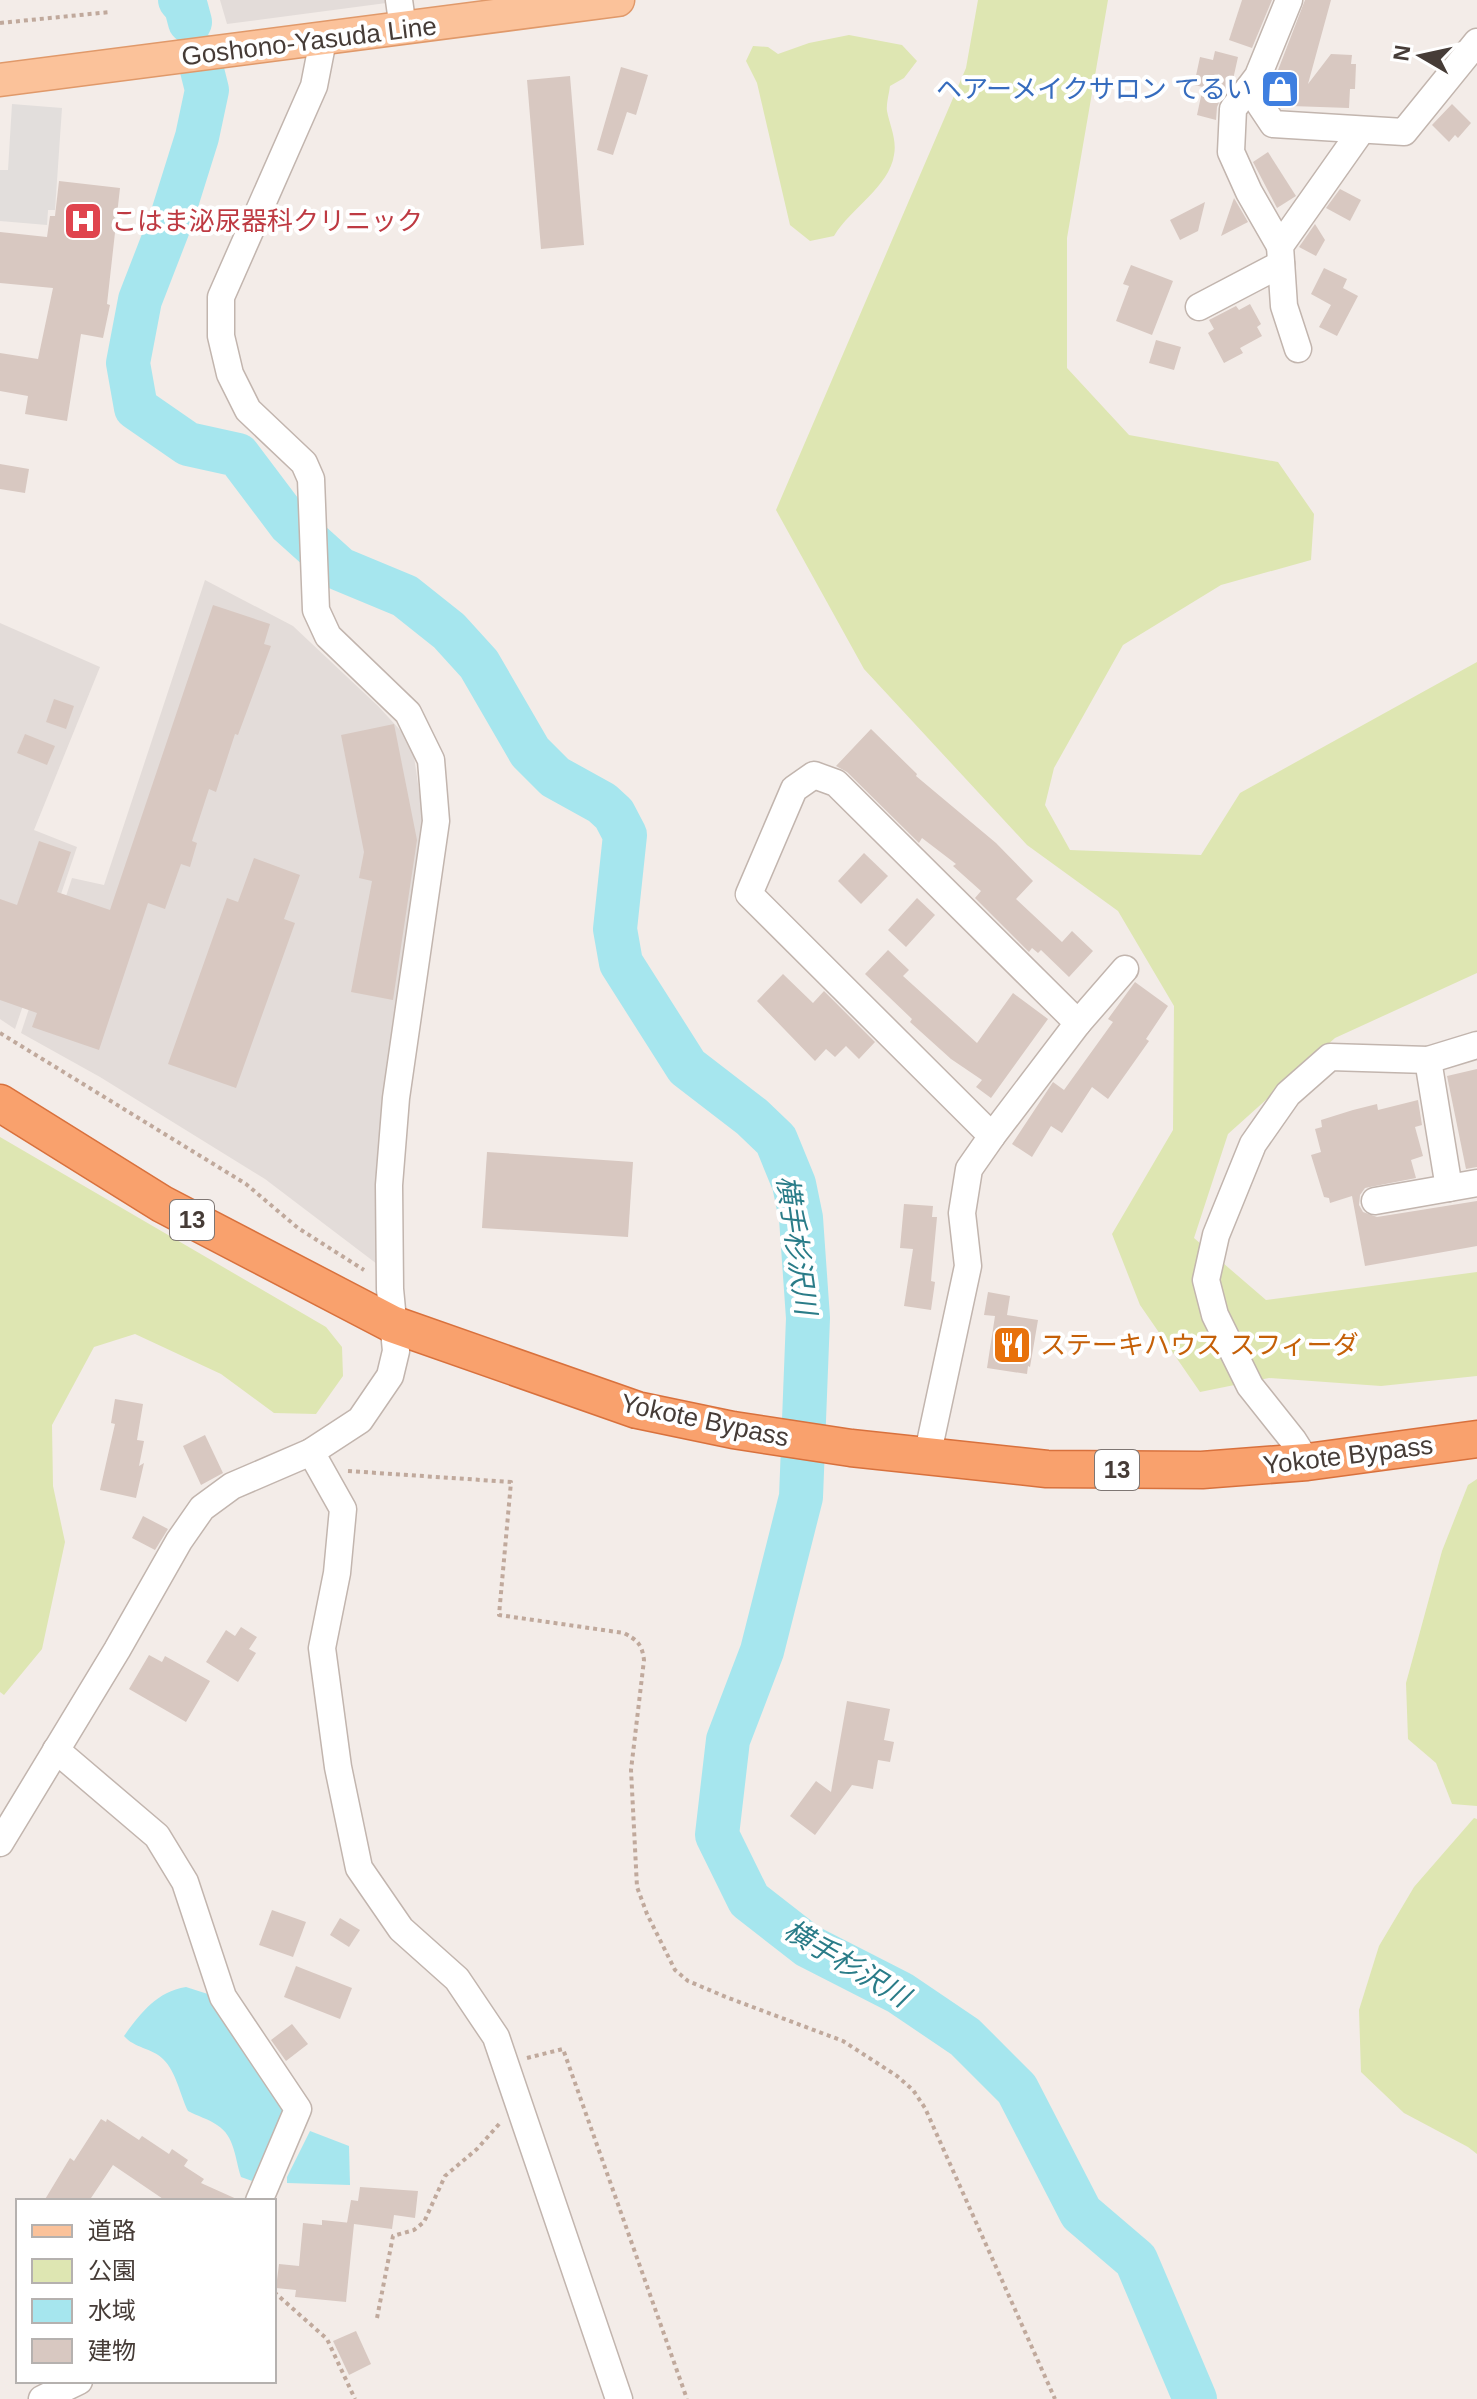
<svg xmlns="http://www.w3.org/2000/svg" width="1477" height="2399" font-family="Arial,'Noto Sans JP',sans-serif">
  <rect width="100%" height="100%" fill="#f3ece8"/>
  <!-- industrial -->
  <g fill="#e3dcd9">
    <polygon points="220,0 409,0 227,24"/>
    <polygon points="205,580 293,626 378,706 412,743 426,838 377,1264 265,1179 100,1077 21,1033 72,878 104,885"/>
    <polygon points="0,623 100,667 34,830 77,847 15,1029 0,1019"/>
  </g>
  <!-- green -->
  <g fill="#dee6b2">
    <polygon points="978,0 1108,0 1067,238 1067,368 1129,435 1278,462 1314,514 1311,560 1221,585 1123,645 1054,768 1045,805 1070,850 1201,855 1240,793 1477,662 1477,973 1335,1038 1228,1134 1194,1238 1266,1300 1477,1272 1477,1376 1381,1386 1269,1378 1200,1392 1140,1305 1112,1234 1173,1130 1174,1006 1118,911 1027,845 864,669 776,510 966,68"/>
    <path d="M849,35L902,45L917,61L904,78L890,86C889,94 886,104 887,111C890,126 897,140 894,155C889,187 851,208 834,236L810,241L790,225L757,83L746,61L753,46L768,47L778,54L809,43Z"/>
    <polygon points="0,1137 326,1327 342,1347 343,1376 316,1414 274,1413 221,1374 135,1334 94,1347 52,1425 53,1486 65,1542 42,1649 4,1695 0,1692"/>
    <polygon points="1477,1479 1477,1806 1452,1804 1436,1763 1408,1739 1406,1683 1442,1551 1468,1485"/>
    <polygon points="1474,1818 1477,1819 1477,2154 1468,2147 1404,2113 1361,2072 1359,2010 1379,1946 1414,1887"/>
  </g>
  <!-- parking -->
  <polygon fill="#e2dedc" points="12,104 62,108 55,210 48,210 47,225 0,221 0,170 8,170"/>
  <!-- water -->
  <g fill="#a6e6ee">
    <path d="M186,1987L214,1996L285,2111L255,2182L241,2177C235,2159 235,2136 217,2125C209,2119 197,2116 188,2111C180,2095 176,2071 163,2059C152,2048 134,2048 124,2036C141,2013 156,1992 186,1987Z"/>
    <polygon points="310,2131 349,2146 350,2185 287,2183 287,2177"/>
  </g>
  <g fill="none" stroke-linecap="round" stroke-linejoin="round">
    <!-- river -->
    <g stroke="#a6e6ee" stroke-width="44">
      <polyline points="180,0 186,7 190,22"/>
      <polyline points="198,54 207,90 197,137 171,220 140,300 128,363 136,408 188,444 238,455 290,524 340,569 405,596 449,631 479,664 530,752 555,777 602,803 614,814 625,835 615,929 621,963 687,1067 752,1117 776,1140 794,1184 801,1218 808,1318 801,1497 762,1651 728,1740 717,1835 749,1900 808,1946 900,1993 965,2037 1017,2089 1081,2213 1136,2260 1195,2399"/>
    </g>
  </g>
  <!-- building -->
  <g fill="#d8c8c1">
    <polygon points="1242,0 1272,0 1252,48 1229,40"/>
    <polygon points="1305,0 1331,0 1308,84 1331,54 1352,55 1351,64 1356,64 1355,89 1350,89 1349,108 1291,106 1293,104 1275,98 1270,91"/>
    <polygon points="1215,51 1238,57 1232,84 1224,92 1217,107 1216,120 1197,115 1203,87 1194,85 1200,57 1213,60"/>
    <polygon points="621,67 648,75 636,115 627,112 613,155 597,150"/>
    <polygon points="570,76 584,245 541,249 527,80"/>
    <polygon points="1452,104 1471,123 1458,138 1455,135 1449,142 1432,125"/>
    <polygon points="1268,152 1296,196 1277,208 1253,162"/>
    <polygon points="59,181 120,188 107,304 110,305 103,338 81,334 67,421 25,414 28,396 0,391 0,353 38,359 53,288 0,283 0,232 47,237 50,216 55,216"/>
    <polygon points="1340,189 1361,200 1350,221 1326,208"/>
    <polygon points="1234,198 1248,222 1221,236"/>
    <polygon points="1205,202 1198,231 1180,240 1170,220"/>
    <polygon points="1315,224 1325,240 1316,256 1299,247"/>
    <polygon points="1131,265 1173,281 1152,335 1116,321 1129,286 1123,284"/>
    <polygon points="1324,268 1347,279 1343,288 1358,296 1337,336 1319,327 1331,305 1311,294"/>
    <polygon points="1250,304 1261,324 1257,327 1262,336 1240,348 1243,353 1224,363 1208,333 1214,329 1209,320 1236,306 1239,310"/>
    <polygon points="1156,340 1181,347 1174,370 1149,363"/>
    <polygon points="0,464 29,469 25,493 0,489"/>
    <polygon points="213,605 270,624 264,644 271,646 238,735 235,734 216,792 209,789 192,841 197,843 190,867 181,864 165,909 148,903 99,1050 32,1027 37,1013 0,1000 0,899 17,905 39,841 71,852 57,892 110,910"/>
    <polygon points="54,699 74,706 66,729 46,722"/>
    <polygon points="394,724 417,840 393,1000 351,992 372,881 359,878 364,852 341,735"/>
    <polygon points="871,729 917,774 916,776 996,843 1033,881 1016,899 1062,942 1072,931 1093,951 1069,977 1041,950 1038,953 1032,948 1029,952 975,898 981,891 953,866 956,864 922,838 919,843 847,772 836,766"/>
    <polygon points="25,734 55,746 47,765 17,753"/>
    <polygon points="864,853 888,876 861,904 838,881"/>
    <polygon points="254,858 300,875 284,919 295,923 236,1088 168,1064 227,898 238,902"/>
    <polygon points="917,898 935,915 906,947 888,930"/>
    <polygon points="888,950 909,970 903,976 977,1043 1013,993 1048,1019 991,1098 976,1087 982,1080 951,1059 910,1022 912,1019 865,974"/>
    <polygon points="783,974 813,1003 824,991 875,1042 859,1059 846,1046 835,1057 826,1049 815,1061 757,1001"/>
    <polygon points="1135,982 1168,1006 1146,1039 1149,1041 1108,1099 1092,1087 1062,1133 1051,1126 1032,1157 1012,1144 1053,1082 1064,1090 1113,1022 1108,1019"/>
    <polygon points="1477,1069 1477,1167 1466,1169 1447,1076"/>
    <polygon points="1418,1100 1422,1125 1415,1127 1423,1156 1411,1160 1416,1178 1365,1188 1360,1195 1359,1205 1363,1212 1377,1217 1477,1201 1477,1246 1365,1266 1352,1196 1330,1203 1329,1198 1324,1197 1311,1155 1321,1152 1315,1129 1322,1127 1321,1120 1353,1110 1377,1104 1378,1110"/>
    <polygon points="487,1152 633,1162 628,1237 482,1228"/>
    <polygon points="904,1204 933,1206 932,1217 937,1217 931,1281 935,1282 931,1310 904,1306 913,1249 900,1248"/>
    <polygon points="988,1292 1010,1296 1007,1315 1038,1320 1030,1367 1028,1366 1027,1374 987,1368 995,1316 984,1315"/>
    <polygon points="115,1399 143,1404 137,1440 144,1441 139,1466 144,1463 136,1498 100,1490 115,1424 111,1423"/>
    <polygon points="205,1435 223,1473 201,1485 183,1446"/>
    <polygon points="143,1516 168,1529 155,1550 132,1538"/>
    <polygon points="241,1627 257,1637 249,1649 256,1653 238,1682 206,1662 226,1630 235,1636"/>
    <polygon points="149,1655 162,1662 165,1656 210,1681 186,1722 129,1689"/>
    <polygon points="847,1701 890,1709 884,1740 894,1742 890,1762 878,1760 873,1789 852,1785 815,1835 790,1816 816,1781 831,1792"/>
    <polygon points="272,1910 306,1922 293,1957 259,1945"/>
    <polygon points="340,1918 360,1930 349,1947 330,1935"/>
    <polygon points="296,1966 352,1988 340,2019 284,1997"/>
    <polygon points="292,2024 308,2044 286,2061 271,2040"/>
    <polygon points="101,2119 106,2122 107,2119 139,2140 142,2136 169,2154 172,2149 188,2160 184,2166 204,2179 201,2183 241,2201 166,2201 113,2165 89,2201 44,2201 70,2158 74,2161"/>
    <polygon points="360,2187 418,2191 415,2218 394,2215 392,2229 354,2224 346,2302 295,2297 296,2290 276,2288 279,2264 299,2266 303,2223 322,2225 322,2220 351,2223 347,2223 351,2200 358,2201"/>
    <polygon points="356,2331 371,2364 349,2375 333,2341"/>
  </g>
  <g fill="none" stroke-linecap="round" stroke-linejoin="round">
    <!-- minor casing -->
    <g stroke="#c2b5ae" stroke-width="29">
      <g id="minor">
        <polyline points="399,0 403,29"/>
        <polyline points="1249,88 1273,124 1404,132 1477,42"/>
        <polyline points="1280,246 1249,192 1231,152 1233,109 1258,76 1289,0"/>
        <polyline points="1199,307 1281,264"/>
        <polyline points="1298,349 1284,306 1280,246 1361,131"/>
        <polyline points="1428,1060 1449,1188"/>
        <polyline points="992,1136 1078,1023 1125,969"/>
        <polyline points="1375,1201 1477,1183"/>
        <polyline points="311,1452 343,1509 337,1573 322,1648 338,1767 359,1868 401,1929 457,1979 496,2037 619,2399"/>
        <polyline points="927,1457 968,1266 962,1213 969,1169 992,1136 749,894 794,789 814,775 836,783 1078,1023"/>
        <polyline points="1307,1462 1293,1440 1250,1386 1215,1315 1206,1280 1216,1235 1253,1144 1288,1094 1330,1057 1428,1060 1477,1045"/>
        <polyline points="56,1750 157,1836 185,1882 223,1997 298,2109 259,2201"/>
        <polyline points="0,1843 117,1650 179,1541 202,1508 232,1486 311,1452 360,1420 390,1376 396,1351 390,1289 389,1185 396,1098 436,821 431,760 408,713 328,636 316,610 311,479 304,463 248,410 230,374 221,336 221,297 314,86 323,40"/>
        <polyline points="42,2399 79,2381"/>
      </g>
    </g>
    <!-- major casing -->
    <g stroke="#e0996a" stroke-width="35">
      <polyline id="major" points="0,80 618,0"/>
    </g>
    <!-- highway casing -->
    <g stroke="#d8713d" stroke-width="39">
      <polyline id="highway" points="0,1103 162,1204 392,1324 637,1410 733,1430 851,1448 1047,1469 1202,1470 1307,1462 1477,1439"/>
    </g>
    <!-- path -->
    <g stroke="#c0a99c" stroke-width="4" stroke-dasharray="4 4" stroke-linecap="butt">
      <polyline points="0,23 110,12"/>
      <polyline points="0,1033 246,1184 298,1228 364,1270"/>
      <path d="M348,1471L511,1482L499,1615L624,1633C637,1640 642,1644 644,1660L631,1770L637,1887L647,1914L675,1970L688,1981L726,1997L843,2041L897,2076L913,2090L925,2108L1055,2399"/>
      <polyline points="527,2058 563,2049 687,2399"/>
      <polyline points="274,2292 327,2339 355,2399"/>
      <polyline points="377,2318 393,2236 414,2230 424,2222 445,2176 477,2149 500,2123"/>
    </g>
    <!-- minor -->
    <use href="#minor" stroke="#fff" stroke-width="26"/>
    <!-- major -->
    <use href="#major" stroke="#fbc29a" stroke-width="32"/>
    <!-- highway -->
    <use href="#highway" stroke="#f9a16d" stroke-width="36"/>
  </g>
  <!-- icons -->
  <defs>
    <g id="shop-square" transform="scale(2)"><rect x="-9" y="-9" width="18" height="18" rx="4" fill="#3f7fe0" stroke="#fff"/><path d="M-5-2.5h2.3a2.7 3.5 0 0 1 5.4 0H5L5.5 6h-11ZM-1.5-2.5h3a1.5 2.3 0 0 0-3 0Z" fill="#fff"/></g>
    <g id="hospital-square" transform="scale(2)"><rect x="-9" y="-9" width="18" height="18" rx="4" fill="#e0444e" stroke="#fff"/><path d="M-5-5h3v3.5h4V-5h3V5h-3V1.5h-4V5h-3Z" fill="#fff"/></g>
    <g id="restaurant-square" transform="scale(2)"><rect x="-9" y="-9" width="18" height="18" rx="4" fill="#e8710a" stroke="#fff"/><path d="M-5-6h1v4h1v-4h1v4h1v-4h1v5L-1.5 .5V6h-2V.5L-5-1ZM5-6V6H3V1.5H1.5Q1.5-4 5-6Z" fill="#fff"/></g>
  </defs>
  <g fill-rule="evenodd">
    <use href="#shop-square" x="1280" y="89"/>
    <use href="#hospital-square" x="83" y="221"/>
    <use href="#restaurant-square" x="1012" y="1345"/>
  </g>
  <g text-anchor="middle" stroke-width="8" stroke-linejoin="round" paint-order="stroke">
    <!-- shield labels -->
    <g fill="#fff" stroke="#7e7673" stroke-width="2">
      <rect x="170" y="1200" width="44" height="40" rx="6"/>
      <rect x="1095" y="1450" width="44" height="40" rx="6"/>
    </g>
    <g font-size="24" font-weight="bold" fill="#463c37">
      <text x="192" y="1228">13</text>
      <text x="1117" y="1478">13</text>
    </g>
    <!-- street labels -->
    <g font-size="26" fill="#463c37" stroke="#fff">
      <text transform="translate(309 41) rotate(-7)" y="9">Goshono-Yasuda Line</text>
      <text transform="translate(705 1420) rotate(12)" y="9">Yokote Bypass</text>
      <text transform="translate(1348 1455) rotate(-7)" y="9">Yokote Bypass</text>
    </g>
    <!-- shop labels -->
    <g font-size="26" fill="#366cbe" stroke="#fff" text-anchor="end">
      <text x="1252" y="98">ヘアーメイクサロン てるい</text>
    </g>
    <!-- health labels -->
    <g font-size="26" fill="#be3a42" stroke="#fff" text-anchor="start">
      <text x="111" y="230">こはま泌尿器科クリニック</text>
    </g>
    <!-- food labels -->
    <g font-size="26" fill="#c56008" stroke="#fff" text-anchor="start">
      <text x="1040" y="1354">ステーキハウス スフィーダ</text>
    </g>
    <!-- water labels -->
    <g font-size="28" font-style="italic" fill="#2a7c88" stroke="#fff">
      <text transform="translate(797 1245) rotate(82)" y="10">横手杉沢川</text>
      <text transform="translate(847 1963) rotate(31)" y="10">横手杉沢川</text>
    </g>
  </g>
  <!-- legend -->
  <rect x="16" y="2199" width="260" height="184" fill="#ffffff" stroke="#b5b1af" stroke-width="2"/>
  <rect x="32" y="2225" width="40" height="12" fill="#fbc29a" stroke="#b5b1af" stroke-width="2"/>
  <text x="88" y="2239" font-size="24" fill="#463c37">道路</text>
  <rect x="32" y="2259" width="40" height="24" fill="#dee6b2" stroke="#b5b1af" stroke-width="2"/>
  <text x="88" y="2279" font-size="24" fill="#463c37">公園</text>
  <rect x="32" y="2299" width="40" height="24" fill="#a6e6ee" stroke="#b5b1af" stroke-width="2"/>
  <text x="88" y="2319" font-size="24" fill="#463c37">水域</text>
  <rect x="32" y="2339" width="40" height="24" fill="#d8c8c1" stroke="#b5b1af" stroke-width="2"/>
  <text x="88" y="2359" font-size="24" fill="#463c37">建物</text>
  <!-- north arrow -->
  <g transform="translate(1421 56) rotate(279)" stroke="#ffffff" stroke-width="6" paint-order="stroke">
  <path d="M0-6L14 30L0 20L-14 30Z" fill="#463c37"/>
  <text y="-12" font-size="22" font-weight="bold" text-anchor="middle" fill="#463c37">N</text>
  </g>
</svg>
